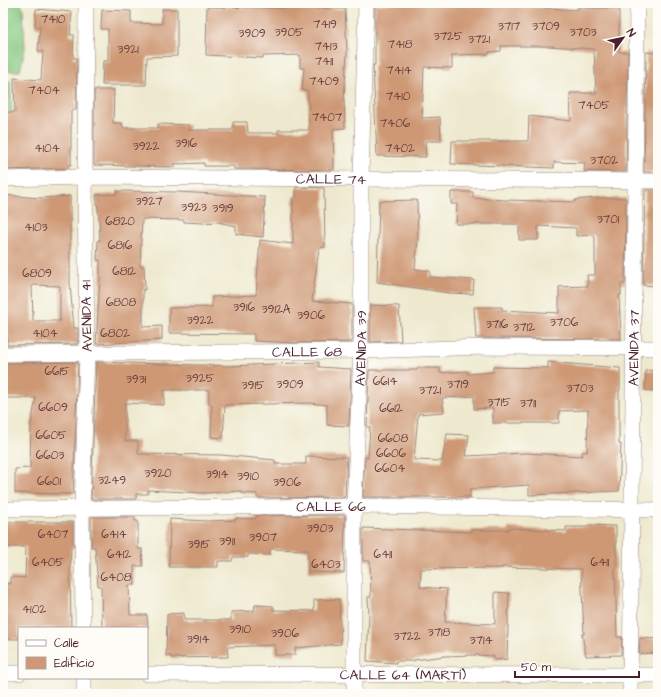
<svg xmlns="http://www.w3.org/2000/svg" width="661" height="697" font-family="'Architects Daughter',sans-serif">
  <rect width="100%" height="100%" fill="#fdfcf7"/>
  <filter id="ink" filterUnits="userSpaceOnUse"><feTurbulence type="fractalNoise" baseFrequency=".025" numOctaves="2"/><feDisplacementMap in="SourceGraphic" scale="8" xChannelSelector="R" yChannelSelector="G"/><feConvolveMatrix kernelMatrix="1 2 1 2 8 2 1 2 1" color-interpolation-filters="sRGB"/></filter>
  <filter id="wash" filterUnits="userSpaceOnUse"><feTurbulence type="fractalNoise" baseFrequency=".012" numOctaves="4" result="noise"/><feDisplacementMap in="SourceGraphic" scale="16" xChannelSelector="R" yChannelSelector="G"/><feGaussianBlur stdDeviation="0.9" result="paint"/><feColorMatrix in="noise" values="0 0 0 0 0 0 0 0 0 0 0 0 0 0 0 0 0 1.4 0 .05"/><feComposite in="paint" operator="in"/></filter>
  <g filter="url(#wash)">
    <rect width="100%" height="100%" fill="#eee9ce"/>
    <!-- green -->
    <g fill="#86c77f" stroke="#687355">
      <polygon points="3,3 20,3 23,8 25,48 20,71 3,71"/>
      <polygon points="3,81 10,81 13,129 3,129"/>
    </g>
    <g id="blocks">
      <!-- building -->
      <g fill="#ce9874" fill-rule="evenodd">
        <polygon points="431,3 490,4 577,10 577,8 619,8 619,52 628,52 626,172 584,171 585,163 554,162 554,168 451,164 452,141 528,141 529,116 571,121 570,93 596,93 594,49 549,46 501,46 501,51 489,52 489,54 452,55 452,68 424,67 422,118 440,117 441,141 425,141 426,157 377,156 373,65 375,65 375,4"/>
        <polygon points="207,7 345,9 347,53 344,99 345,128 333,129 334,170 234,169 234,166 204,166 204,163 174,164 174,167 94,165 94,90 114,90 113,123 122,123 123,128 158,128 158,124 189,125 189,130 233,130 233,122 247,122 248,133 278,133 278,130 309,130 308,91 302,90 304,68 300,68 300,55 263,56 263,58 206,55"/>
        <polygon points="36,9 72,12 70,35 74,35 73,58 77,58 76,110 71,110 71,165 68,165 68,168 3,170 3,112 15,112 14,78 41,80 43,51 38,51 40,27 35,27"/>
        <polygon points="162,9 177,9 177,56 147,57 146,85 102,85 103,61 108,61 108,29 101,29 102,10 131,11 131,23 162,24"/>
        <polygon points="646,52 658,53 658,172 644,172"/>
        <polygon points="296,187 324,188 325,247 319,248 312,301 352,304 352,342 297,343 254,341 254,334 169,333 169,308 212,307 212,297 256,295 260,240 293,244 293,197 296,197"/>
        <polygon points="645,190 658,190 658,286 643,285"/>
        <polygon points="117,191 178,192 265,197 263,237 236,234 236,226 218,222 202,223 184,222 184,220 142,219 140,266 144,266 145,290 143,289 143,327 162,326 162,340 96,344 100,278 100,260 97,260 98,240 100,240 99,216 96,195 117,194"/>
        <polygon points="451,192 473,192 473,198 505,200 575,202 575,200 594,198 626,198 625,284 621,284 621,295 619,295 621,339 476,338 474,307 502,307 502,310 559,313 559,287 588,286 587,275 595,275 595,239 594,235 576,236 576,228 538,226 538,240 519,240 519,224 456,224 457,204 451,204"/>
        <path d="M3,195L40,198L70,196V285L74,328H78V344L7,345L5,285H3ZM32,285L60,286V321H33Z"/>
        <polygon points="417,200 418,239 415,269 430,271 430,277 474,280 473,294 449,293 377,282 379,201"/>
        <polygon points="370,305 399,306 401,341 370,342"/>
        <polygon points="78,362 73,494 15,493 15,469 30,468 31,424 36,398 3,398 3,363"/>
        <polygon points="96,362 229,366 319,362 319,367 351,369 349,426 327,425 327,405 311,403 225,405 223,438 211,437 212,404 209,404 209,390 164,390 164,405 125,403 125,441 138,441 138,454 221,455 275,460 275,464 306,464 306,456 347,457 345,497 257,498 257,494 241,493 241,491 205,493 148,490 148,494 136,494 136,499 91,499"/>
        <path d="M548,362L620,368V390H619V444H621L619,491L529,495V485L470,489V497H363L365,457L368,458L370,427H367L369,370H417V368H440V373L467,371L468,374L493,372V367L548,368ZM474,396V409L493,408V423H559V411L588,410L587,452H582V456L526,453L466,456L469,435L447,434L442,461L414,460L418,414L444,412L442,398Z"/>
        <polygon points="646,370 658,371 658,391 645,390"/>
        <polygon points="345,515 344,573 308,572 308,550 270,549 270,555 248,554 248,557 233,557 232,561 218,561 218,567 169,567 170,519 207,521 236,520 236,518 256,519 256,516"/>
        <polygon points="91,517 135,517 135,521 138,521 138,549 142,549 143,566 134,566 135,585 129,585 130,615 147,615 148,628 102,628 101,586 98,586 95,547 91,547"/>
        <polygon points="3,522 73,522 73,547 71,547 70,571 71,628 19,628 19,639 3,639 3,583 10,584 10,577 25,578 26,547 3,547"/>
        <polygon points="588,525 616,526 616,569 615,569 617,637 622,637 621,655 586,656 582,634 584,634 581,569 502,567 503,568 421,569 420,587 447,589 445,622 495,624 495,592 509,593 507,659 494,660 494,656 473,655 445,656 414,660 414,661 396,661 396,663 367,661 369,614 368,597 371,597 370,561 363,561 363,528 471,532 471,530 508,530 508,528 566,531 566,527 587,527"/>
        <polygon points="339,599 341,644 295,648 295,655 275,655 275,645 227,647 228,657 171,658 171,656 166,656 167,615 169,614 184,613 184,620 231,620 231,612 254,611 255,605 273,606 273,610 314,611 314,600"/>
        <polygon points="640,638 658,639 658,653 639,654"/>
      </g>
    </g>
  </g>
  <g filter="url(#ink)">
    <use href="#blocks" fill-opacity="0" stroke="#9c847c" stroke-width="1"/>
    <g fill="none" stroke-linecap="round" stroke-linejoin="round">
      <!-- street casing -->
      <g stroke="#9c847c" stroke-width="16">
        <g id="street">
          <path id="s1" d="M3,179L85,177L658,181"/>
          <path id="s2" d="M3,354L361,351L486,347L658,348"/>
          <path id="s3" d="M3,509L354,506L658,510"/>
          <polyline points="83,628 82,509 87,352 85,177 86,3"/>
          <polyline points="3,673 19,673"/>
          <path id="s4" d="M147,674L658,675"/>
          <polyline points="84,678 84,694"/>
          <path id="s5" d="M354,694V506L361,351V179L366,3"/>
          <path id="s6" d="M630,694L637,3"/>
        </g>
      </g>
      <!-- street -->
      <use href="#street" stroke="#fff" stroke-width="15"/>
    </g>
  </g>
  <g text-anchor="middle" stroke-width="3" stroke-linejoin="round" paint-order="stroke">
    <!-- number labels -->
    <g font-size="12" fill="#6b3d3d">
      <text x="53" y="23">7410</text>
      <text x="325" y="28">7419</text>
      <text x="509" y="30">3717</text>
      <text x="546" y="30">3709</text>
      <text x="289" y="36">3905</text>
      <text x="583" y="36">3703</text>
      <text x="252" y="37">3909</text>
      <text x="448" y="40">3725</text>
      <text x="479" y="43">3721</text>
      <text x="400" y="48">7418</text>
      <text x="326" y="50">7413</text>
      <text x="128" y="53">3921</text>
      <text x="324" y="65">7411</text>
      <text x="399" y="74">7414</text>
      <text x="324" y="85">7409</text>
      <text x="44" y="94">7404</text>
      <text x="398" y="100">7410</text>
      <text x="594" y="109">7405</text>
      <text x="327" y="121">7407</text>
      <text x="395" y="127">7406</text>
      <text x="186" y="147">3916</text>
      <text x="146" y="150">3922</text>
      <text x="47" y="152">4104</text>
      <text x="400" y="152">7402</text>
      <text x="604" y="164">3702</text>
      <text x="149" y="205">3927</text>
      <text x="194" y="211">3923</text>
      <text x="223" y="212">3919</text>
      <text x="608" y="223">3701</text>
      <text x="120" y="225">6820</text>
      <text x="36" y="231">4103</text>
      <text x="120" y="249">6816</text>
      <text x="124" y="275">6812</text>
      <text x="37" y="277">6809</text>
      <text x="121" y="306">6808</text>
      <text x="244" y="311">3916</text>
      <text x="276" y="313">3912A</text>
      <text x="311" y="319">3906</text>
      <text x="200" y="324">3922</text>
      <text x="564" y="326">3706</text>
      <text x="497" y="328">3716</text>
      <text x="524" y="331">3712</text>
      <text x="45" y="337">4104</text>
      <text x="115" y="337">6802</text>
      <text x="57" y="375">6615</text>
      <text x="200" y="382">3925</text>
      <text x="136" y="383">3931</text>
      <text x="385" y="385">6614</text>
      <text x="290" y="388">3909</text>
      <text x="458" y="388">3719</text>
      <text x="253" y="389">3915</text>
      <text x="580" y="392">3703</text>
      <text x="430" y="394">3721</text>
      <text x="499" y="406">3715</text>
      <text x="528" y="407">3711</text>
      <text x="53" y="411">6609</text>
      <text x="391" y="412">6612</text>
      <text x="51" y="439">6605</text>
      <text x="393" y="442">6608</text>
      <text x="391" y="457">6606</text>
      <text x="50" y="459">6603</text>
      <text x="390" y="472">6604</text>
      <text x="158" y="477">3920</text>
      <text x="217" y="478">3914</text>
      <text x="248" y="480">3910</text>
      <text x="112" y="484">3249</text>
      <text x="49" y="485">6601</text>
      <text x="287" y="486">3906</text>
      <text x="320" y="532">3903</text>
      <text x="53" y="538">6407</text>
      <text x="114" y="538">6414</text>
      <text x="263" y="541">3907</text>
      <text x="227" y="545">3911</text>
      <text x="199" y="548">3915</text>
      <text x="119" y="558">6412</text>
      <text x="383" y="558">6411</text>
      <text x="48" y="566">6405</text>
      <text x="600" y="566">6411</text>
      <text x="326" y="568">6403</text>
      <text x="116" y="581">6408</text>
      <text x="34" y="613">4102</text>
      <text x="240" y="633">3910</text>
      <text x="439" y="636">3718</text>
      <text x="285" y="637">3906</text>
      <text x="407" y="640">3722</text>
      <text x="198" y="643">3914</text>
      <text x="481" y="644">3714</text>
    </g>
    <!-- street labels -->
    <g font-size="14" fill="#4a1f2b" stroke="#fdfcf7">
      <text dy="5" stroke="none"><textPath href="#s1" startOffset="328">CALLE 74</textPath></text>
      <text transform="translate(86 316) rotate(-91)" y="5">AVENIDA 41</text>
      <text dy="5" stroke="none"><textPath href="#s6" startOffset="346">AVENIDA 37</textPath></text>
      <text dy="5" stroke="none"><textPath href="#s5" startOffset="346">AVENIDA 39</textPath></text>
      <text dy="5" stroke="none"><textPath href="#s2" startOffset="304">CALLE 68</textPath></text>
      <text dy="5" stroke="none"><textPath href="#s3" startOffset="328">CALLE 66</textPath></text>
      <text dy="5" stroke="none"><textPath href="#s4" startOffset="256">CALLE 64 (MARTÍ)</textPath></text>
    </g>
  </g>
  <!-- margin -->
  <rect width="661" height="697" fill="none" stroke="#fdfcf7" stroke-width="16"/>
  <!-- legend -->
  <rect x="18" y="627" width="130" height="52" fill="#fdfcf7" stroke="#b5a4a5"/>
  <rect x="26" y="640" width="20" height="6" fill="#ffffff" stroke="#b5a4a5"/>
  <text x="54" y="647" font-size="12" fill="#4a1f2b">Calle</text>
  <rect x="26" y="657" width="20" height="12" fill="#ce9874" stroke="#b5a4a5"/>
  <text x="54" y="667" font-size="12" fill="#4a1f2b">Edificio</text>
  <!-- north arrow -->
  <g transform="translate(623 38) rotate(57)" stroke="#fdfcf7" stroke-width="3" paint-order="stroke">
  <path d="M0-3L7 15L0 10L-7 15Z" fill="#4a1f2b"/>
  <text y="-6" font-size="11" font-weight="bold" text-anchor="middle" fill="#4a1f2b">N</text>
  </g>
  <!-- scale -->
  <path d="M515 671v6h124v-6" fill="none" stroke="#4a1f2b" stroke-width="2"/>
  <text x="521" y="671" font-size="12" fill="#4a1f2b" stroke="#fdfcf7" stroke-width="3" paint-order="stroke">50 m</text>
</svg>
